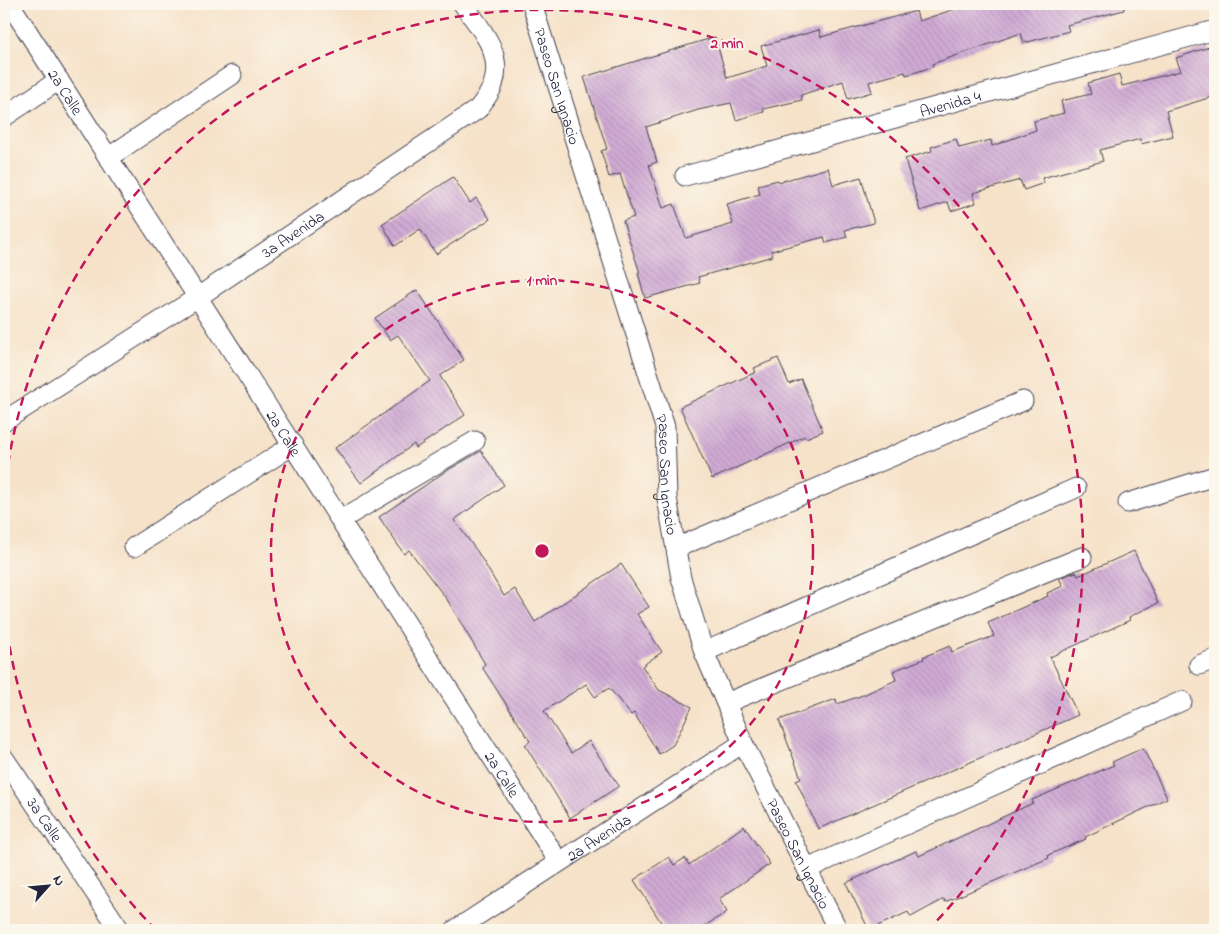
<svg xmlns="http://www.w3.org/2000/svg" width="1219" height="934" font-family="'Indie Flower',sans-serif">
  <defs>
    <pattern id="building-back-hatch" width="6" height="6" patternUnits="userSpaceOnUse" patternTransform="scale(1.25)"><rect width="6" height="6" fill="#d0aad4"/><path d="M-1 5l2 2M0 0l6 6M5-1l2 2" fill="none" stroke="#b292b7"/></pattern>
  </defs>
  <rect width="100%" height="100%" fill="#fbf7ec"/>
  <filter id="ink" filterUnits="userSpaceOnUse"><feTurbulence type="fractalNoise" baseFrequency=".02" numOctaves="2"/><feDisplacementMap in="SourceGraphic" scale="10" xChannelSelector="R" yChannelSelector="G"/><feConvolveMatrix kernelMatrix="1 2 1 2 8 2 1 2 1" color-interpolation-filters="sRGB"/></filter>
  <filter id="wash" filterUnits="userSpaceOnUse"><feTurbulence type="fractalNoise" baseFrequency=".0096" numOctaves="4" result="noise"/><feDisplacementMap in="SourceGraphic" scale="20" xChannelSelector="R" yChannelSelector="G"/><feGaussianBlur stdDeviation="1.12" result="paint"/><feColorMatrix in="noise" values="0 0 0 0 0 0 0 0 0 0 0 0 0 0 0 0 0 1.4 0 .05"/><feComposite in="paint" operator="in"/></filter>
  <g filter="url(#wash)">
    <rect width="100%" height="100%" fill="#f6e2c9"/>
    <g id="blocks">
      <!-- building -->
      <g fill="url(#building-back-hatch)">
        <polygon points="970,4 1123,4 1124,10 1067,25 1069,31 1024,43 1021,33 932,64 933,67 906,75 905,72 869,82 872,92 848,99 843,81 801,95 802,100 763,109 764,112 736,120 731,103 698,110 646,127 657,162 649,165 663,208 674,204 686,238 733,224 727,204 760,194 758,185 778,180 779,182 828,168 833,185 861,177 874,223 845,230 847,237 826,243 824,237 771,251 773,256 698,277 700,283 645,298 638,273 640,273 623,221 634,217 620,174 609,177 601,151 607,149 584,77 715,37 727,78 767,66 761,46 819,30 821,37 916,11 919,21"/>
        <polygon points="1209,47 1215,66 1215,96 1166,111 1173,136 1141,144 1140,139 1100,150 1103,161 1042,178 1044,183 1024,190 1020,180 973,193 976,203 951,211 948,202 920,211 905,159 932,151 931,147 956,139 959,148 991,140 992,146 1036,130 1034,121 1064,113 1061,101 1091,94 1088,83 1119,74 1122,86 1181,71 1176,58"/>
        <polygon points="453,177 470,203 476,198 490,219 436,254 420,229 395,246 382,224"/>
        <polygon points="417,290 464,360 440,376 465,415 416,448 414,444 361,483 335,448 430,381 398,335 390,340 375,318"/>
        <polygon points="778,358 789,384 801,379 823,431 806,438 805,436 712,479 680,407 756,372 754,368"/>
        <polygon points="481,451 504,485 454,520 477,551 504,596 515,589 535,622 621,564 649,607 637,614 662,652 642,666 659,690 692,707 673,745 659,754 634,713 631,715 609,688 595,697 586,684 544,711 571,753 589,741 619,786 570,818 525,745 530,741 482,667 485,664 448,601 409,550 404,554 379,517 443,473"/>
        <polygon points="1134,551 1158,603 1129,617 1130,620 1050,657 1078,715 818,829 796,780 801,778 779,720 836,699 837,704 863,695 896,680 893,671 924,659 923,657 950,646 952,652 994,636 988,623 1048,596 1047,593 1063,586 1059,578 1076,572 1078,576"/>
        <polygon points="1143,748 1167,798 1085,837 1086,839 1048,855 1049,858 945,902 944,899 911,917 908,912 869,930 846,883 916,851 919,856 1033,803 1032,800 1114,765 1112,762"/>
        <polygon points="744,826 770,864 719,899 727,912 698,930 666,930 634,880 669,857 674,865 685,858 689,865"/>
      </g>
    </g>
  </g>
  <g filter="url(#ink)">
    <use href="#blocks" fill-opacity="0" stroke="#423f50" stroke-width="1"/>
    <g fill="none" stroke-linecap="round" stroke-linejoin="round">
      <!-- minor casing -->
      <g stroke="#423f50" stroke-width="21">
        <g id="minor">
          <path id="s1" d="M10,4L559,862"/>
          <path id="s2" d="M532,4L665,427L667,498L681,578L704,652L743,743L838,930"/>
          <polyline points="4,117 59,80"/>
          <polyline points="109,157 232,75"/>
          <path id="s3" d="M685,176L1215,30"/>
          <path id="s4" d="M4,421L198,297L478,109C483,102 490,94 493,85C504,53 480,28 463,4"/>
          <polyline points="1128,503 1215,476"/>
          <polyline points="342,519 475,441"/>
          <polyline points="134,547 293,445"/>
          <polyline points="676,548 1023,401"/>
          <polyline points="704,652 1076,488"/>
          <polyline points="1199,665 1215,659"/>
          <polyline points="726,703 1082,557"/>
          <path id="s5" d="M4,758L120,930"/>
          <polyline points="807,869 1182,701"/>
          <path id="s6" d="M455,930L743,743"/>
        </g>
      </g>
      <!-- minor -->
      <use href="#minor" stroke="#fff" stroke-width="19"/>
    </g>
  </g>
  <!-- distance rings -->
  <g fill="none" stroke="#c2185b" stroke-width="2.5" stroke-dasharray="9 6">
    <circle cx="542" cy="551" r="271"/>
    <path d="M156 930A541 541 0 0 1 4 608M4 494A541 541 0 1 1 928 930"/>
  </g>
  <g text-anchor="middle" stroke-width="4" stroke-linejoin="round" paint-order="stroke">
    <!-- street labels -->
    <g font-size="16" fill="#22223b" stroke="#fbf7ec">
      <text dy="6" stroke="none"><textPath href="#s2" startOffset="86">Paseo San Ignacio</textPath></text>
      <text dy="6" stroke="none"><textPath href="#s1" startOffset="104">2a Calle</textPath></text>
      <text dy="6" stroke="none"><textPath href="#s3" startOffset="275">Avenida 4</textPath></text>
      <text dy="6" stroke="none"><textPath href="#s4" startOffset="344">3a Avenida</textPath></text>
      <text dy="6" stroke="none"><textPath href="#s1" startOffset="509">2a Calle</textPath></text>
      <text dy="6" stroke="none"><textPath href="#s2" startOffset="491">Paseo San Ignacio</textPath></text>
      <text dy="6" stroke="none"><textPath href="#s1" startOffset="914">2a Calle</textPath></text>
      <text dy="6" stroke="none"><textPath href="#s5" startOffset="74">3a Calle</textPath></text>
      <text dy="6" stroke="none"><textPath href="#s6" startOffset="171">2a Avenida</textPath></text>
      <text dy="6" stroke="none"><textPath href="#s2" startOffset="896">Paseo San Ignacio</textPath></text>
    </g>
  </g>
  <circle cx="542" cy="551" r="8" fill="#c2185b" stroke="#fbf7ec" stroke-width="2.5"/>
  <g font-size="15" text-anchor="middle" font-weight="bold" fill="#c2185b" stroke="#fbf7ec" stroke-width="4" stroke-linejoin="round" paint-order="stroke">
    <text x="727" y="48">2 min</text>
    <text x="542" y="285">1 min</text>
  </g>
  <!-- margin -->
  <rect width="1219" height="934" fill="none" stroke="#fbf7ec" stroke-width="20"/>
  <!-- north arrow -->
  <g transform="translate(48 886) rotate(63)" stroke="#fbf7ec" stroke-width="4" paint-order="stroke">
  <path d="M0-4L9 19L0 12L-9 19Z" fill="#22223b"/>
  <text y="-8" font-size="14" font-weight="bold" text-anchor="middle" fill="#22223b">N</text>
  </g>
</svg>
